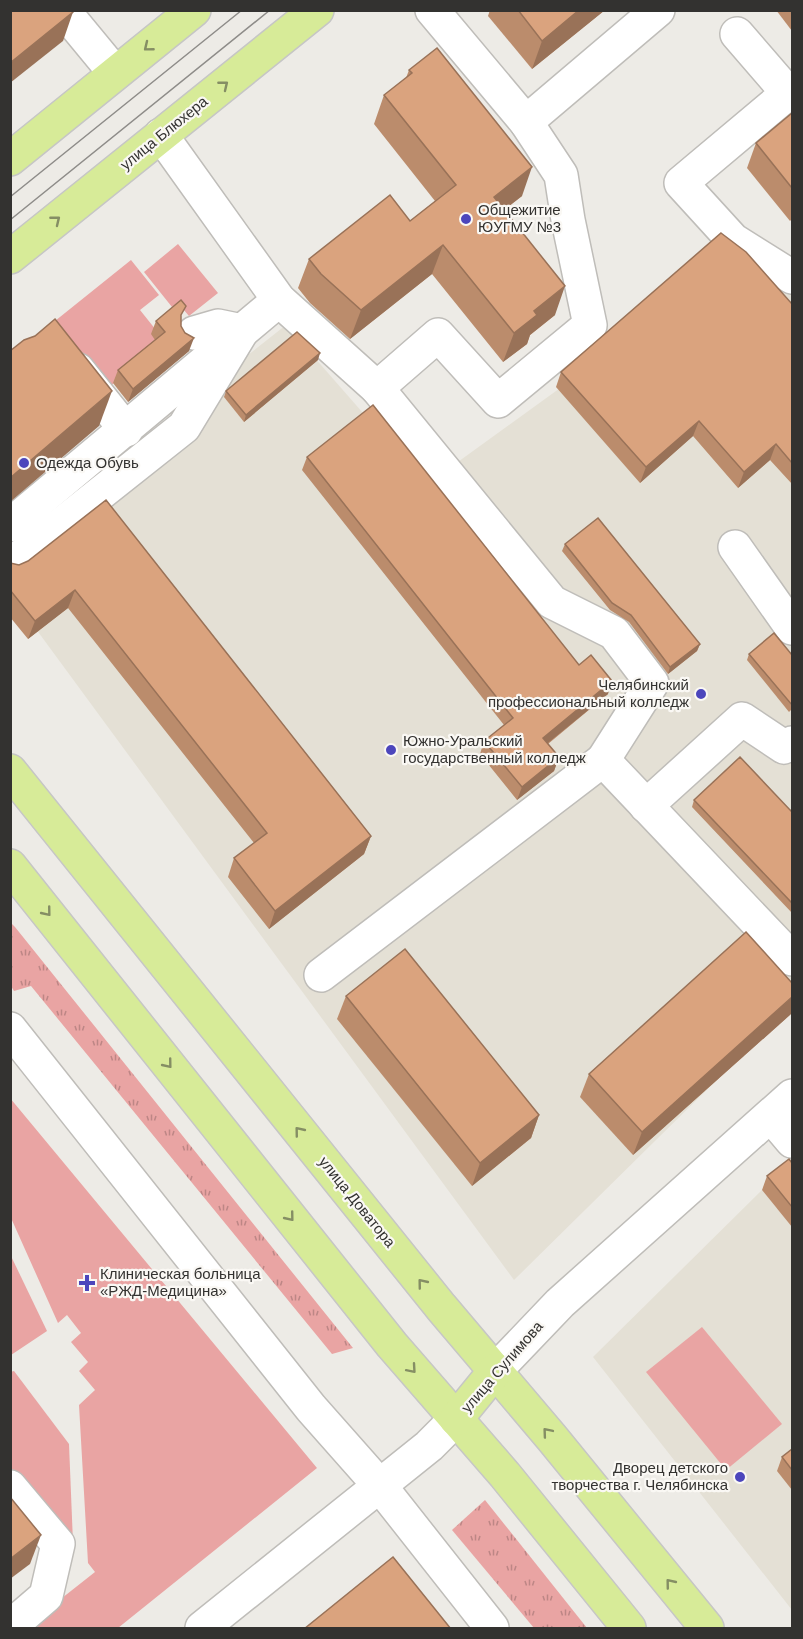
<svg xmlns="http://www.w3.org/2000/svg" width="803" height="1639" font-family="Helvetica,sans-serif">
  <defs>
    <pattern id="grass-tufts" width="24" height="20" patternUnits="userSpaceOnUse" patternTransform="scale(1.5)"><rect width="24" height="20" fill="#e9a4a3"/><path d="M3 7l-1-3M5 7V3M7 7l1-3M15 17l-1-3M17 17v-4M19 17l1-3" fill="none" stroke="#bd8685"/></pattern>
  </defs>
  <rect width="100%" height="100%" fill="#edebe6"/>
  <!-- built -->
  <g fill="#e4e0d5">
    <polygon points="759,244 792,280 792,1006 514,1280 11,595 10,543 286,325 426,485"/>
    <polygon points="762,1190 792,1227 792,1610 593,1357"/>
  </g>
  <!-- grass -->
  <g fill="url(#grass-tufts)">
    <polygon points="11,923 15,927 353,1348 332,1354 31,986 14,991 11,986"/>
    <polygon points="485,1500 587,1628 534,1628 452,1530"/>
  </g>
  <!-- green -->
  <g fill="#e9a4a3">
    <polygon points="178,244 218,293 189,316 178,303 172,307 144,272"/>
    <polygon points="131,260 159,295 140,310 156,330 160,346 109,387 55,321"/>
    <polygon points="10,1098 317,1468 118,1628 24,1628 95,1572 88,1563 79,1405 95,1390 79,1371 88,1362 71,1342 81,1333 67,1315 58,1323 11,1218"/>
    <polygon points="10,1254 47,1331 11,1355 10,1355"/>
    <polygon points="702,1327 782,1424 726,1470 646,1372"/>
    <polygon points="14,1371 69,1444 73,1543 11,1468 10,1372"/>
  </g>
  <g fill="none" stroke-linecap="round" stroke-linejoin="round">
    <!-- minor casing -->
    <g stroke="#bfbdb9" stroke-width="36">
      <g id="minor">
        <polyline points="63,10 115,73"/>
        <polyline points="737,34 788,93 681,183 733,240 792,277"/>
        <polyline points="526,122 658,10"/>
        <polyline points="161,135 279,300 377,388 438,335 498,401 590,325 568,220 561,175 526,122 432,10"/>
        <polyline points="78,370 126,430"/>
        <polyline points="377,388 552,602 614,633 652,683 603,760"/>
        <polyline points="10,525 279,300"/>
        <polyline points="735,547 792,628"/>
        <polyline points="10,565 184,427 242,331 218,326 194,333"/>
        <polyline points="646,806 742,719 784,747 792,743"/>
        <polyline points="321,975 603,760 792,959"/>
        <polyline points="10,1029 311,1408 380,1486 492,1628"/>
        <polyline points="771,1116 792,1141"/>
        <polyline points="496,1370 560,1303 792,1096"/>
        <polyline points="10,1487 58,1544 46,1596 10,1627"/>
        <polyline points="202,1628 429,1446 456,1419"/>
      </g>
    </g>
    <!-- major casing -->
    <g stroke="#c6c6c5" stroke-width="36">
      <g id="major">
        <polyline points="10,159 194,10"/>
        <polyline points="10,257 317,10"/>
        <polyline points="10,771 441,1307 552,1438 707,1628"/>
        <polyline points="10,866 392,1345 505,1475 629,1628"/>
        <polyline points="456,1419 496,1370"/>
      </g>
    </g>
    <!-- minor -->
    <use href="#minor" stroke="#fff" stroke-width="33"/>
    <!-- major -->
    <use href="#major" stroke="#d7eb98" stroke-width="33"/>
    <!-- tram -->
    <g stroke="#8e8c89" stroke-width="1.5">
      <polyline points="10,197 242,10"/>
      <polyline points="10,220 270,10"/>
    </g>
  </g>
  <!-- wall -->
  <g fill="#bb8c6c">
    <polygon points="490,10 605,10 532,69 488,16"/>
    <polygon points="776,10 792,10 792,31"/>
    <polygon points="409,70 522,196 504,210 555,315 530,335 527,344 503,362 432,274 350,339 310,303 298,288 309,259 410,221 435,201 374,124 384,95 406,78"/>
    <polygon points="792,113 792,219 790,221 747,168 756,143"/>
    <polygon points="792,304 792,484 770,460 738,488 693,436 640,483 556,387 561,372"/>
    <polygon points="181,320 181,326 189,351 128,402 113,383 118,370 155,340 151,334 156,321"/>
    <polygon points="318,360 244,422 224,397 226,391"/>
    <polygon points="307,457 579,665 608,694 548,744 559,757 554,771 517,800 480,754 484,741 504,725 302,470"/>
    <polygon points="106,500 371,836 364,854 269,929 228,877 234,858 254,843 68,608 28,639 10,617 10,563 19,565 28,561"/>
    <polygon points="565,544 700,644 697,651 668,674 629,622 610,610 562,551"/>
    <polygon points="774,633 792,709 789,712 747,660 749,654"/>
    <polygon points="694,800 791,811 792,809 792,913 692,807"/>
    <polygon points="346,996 539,1115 531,1138 472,1186 337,1019"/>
    <polygon points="791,1014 633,1155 580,1097 589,1074"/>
    <polygon points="792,1163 792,1227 762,1190 767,1176"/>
    <polygon points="792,1449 792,1490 777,1471 782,1457"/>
  </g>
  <!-- shaded-wall -->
  <g fill="#997258">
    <polygon points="579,10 605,10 532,69 542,41"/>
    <polygon points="73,12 63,41 10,83 10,63"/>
    <polygon points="532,167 522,196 483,226 494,197"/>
    <polygon points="443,245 432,274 350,339 361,310"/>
    <polygon points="565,286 555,315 530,335 527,344 503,362 514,333 534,311"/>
    <polygon points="194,338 189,351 128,402 133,389"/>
    <polygon points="320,353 318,360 244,422 246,415"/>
    <polygon points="112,391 99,426 10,502 10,478"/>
    <polygon points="699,421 693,436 640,483 646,467"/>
    <polygon points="776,444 770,460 738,488 744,472"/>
    <polygon points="75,590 68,608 28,639 35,621"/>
    <polygon points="700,644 697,651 668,674 670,667"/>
    <polygon points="612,681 608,694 538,751 543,738"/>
    <polygon points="559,757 554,771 517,800 522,787"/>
    <polygon points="371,836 364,854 269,929 275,911"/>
    <polygon points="792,997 792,1009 791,1014 633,1155 642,1132"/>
    <polygon points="539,1115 531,1138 472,1186 480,1163"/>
    <polygon points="41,1535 30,1564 10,1579 10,1559"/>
  </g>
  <!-- building -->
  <g fill="#daa37e" stroke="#997258" stroke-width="1.5">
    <polygon points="10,10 72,10 73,12 10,63"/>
    <polygon points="518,10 579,10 542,41"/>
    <polygon points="437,48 532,167 494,197 565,286 534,311 537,315 514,333 443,245 361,310 321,274 309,259 390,195 410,221 456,185 384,95 412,73 409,70"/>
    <polygon points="792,113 792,188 756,143"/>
    <polygon points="721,233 746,252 792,304 792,463 776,444 744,472 699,421 646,467 561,372"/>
    <polygon points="181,300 186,306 181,315 181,326 185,333 194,338 133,389 118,370 165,332 156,321"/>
    <polygon points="55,319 112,391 10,478 10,351 24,340 35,336"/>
    <polygon points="297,332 320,353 246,415 226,391"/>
    <polygon points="373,405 579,665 591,655 612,681 543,738 559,757 522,787 484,741 513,718 307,457"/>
    <polygon points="106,500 371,836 275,911 234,858 267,833 75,590 35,621 10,590 10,563 19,565 28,561"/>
    <polygon points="598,518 700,644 670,667 631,615 612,603 565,544"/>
    <polygon points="774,633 792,655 792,705 749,654"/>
    <polygon points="740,757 791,811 792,809 792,903 694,800"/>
    <polygon points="746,932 792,983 792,997 642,1132 589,1074"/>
    <polygon points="405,949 539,1115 480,1163 346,996"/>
    <polygon points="789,1159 792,1163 792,1207 767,1176"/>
    <polygon points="792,1449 792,1470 782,1457"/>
    <polygon points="10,1497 41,1535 10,1559"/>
    <polygon points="393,1557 451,1629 304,1629"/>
  </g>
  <!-- one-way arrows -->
  <defs><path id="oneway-chevron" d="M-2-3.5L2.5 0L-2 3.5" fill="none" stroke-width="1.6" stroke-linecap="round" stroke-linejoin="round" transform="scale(1.5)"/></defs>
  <g stroke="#858e64">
    <use href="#oneway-chevron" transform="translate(148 47) rotate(141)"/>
    <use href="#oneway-chevron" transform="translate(224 85) rotate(-39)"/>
    <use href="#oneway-chevron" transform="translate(56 220) rotate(-39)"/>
    <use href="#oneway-chevron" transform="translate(47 912) rotate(51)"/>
    <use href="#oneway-chevron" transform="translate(168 1064) rotate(51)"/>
    <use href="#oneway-chevron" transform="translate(299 1131) rotate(-129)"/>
    <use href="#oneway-chevron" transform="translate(290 1217) rotate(51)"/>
    <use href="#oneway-chevron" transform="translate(422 1283) rotate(-129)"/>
    <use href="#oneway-chevron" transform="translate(412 1369) rotate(49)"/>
    <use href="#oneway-chevron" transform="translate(547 1432) rotate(-130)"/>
    <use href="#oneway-chevron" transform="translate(670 1583) rotate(-129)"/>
  </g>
  <!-- markers -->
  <g fill="#4c46bc" stroke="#faf8f4" stroke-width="2">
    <circle cx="466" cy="219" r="6"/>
    <circle cx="24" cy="463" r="6"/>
    <circle cx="701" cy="694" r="6"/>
    <circle cx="391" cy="750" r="6"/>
    <path d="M84 1274h6v6h6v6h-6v6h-6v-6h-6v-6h6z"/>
    <circle cx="740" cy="1477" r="6"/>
  </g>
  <g text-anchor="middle" stroke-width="4.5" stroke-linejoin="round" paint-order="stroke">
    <!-- street labels -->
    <g font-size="15" fill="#333230" stroke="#faf8f4">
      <text transform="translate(164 133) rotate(-39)" y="5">улица Блюхера</text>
      <text transform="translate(357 1202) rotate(51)" y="5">улица Доватора</text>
      <text transform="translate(502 1367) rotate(-49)" y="5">улица Сулимова</text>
    </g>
    <!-- poi labels -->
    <g font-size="15" fill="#333230" stroke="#faf8f4" text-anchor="start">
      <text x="478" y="215">Общежитие<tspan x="478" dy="17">ЮУГМУ №3</tspan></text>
      <text x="36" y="468">Одежда Обувь</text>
      <text x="689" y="690" text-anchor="end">Челябинский<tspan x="689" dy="17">профессиональный колледж</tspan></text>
      <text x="403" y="746">Южно-Уральский<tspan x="403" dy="17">государственный колледж</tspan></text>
      <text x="100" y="1279">Клиническая больница<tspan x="100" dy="17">«РЖД-Медицина»</tspan></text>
      <text x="728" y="1473" text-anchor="end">Дворец детского<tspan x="728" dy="17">творчества г. Челябинска</tspan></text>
    </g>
  </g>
  <!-- border -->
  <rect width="803" height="1639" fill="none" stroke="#333230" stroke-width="24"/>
</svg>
